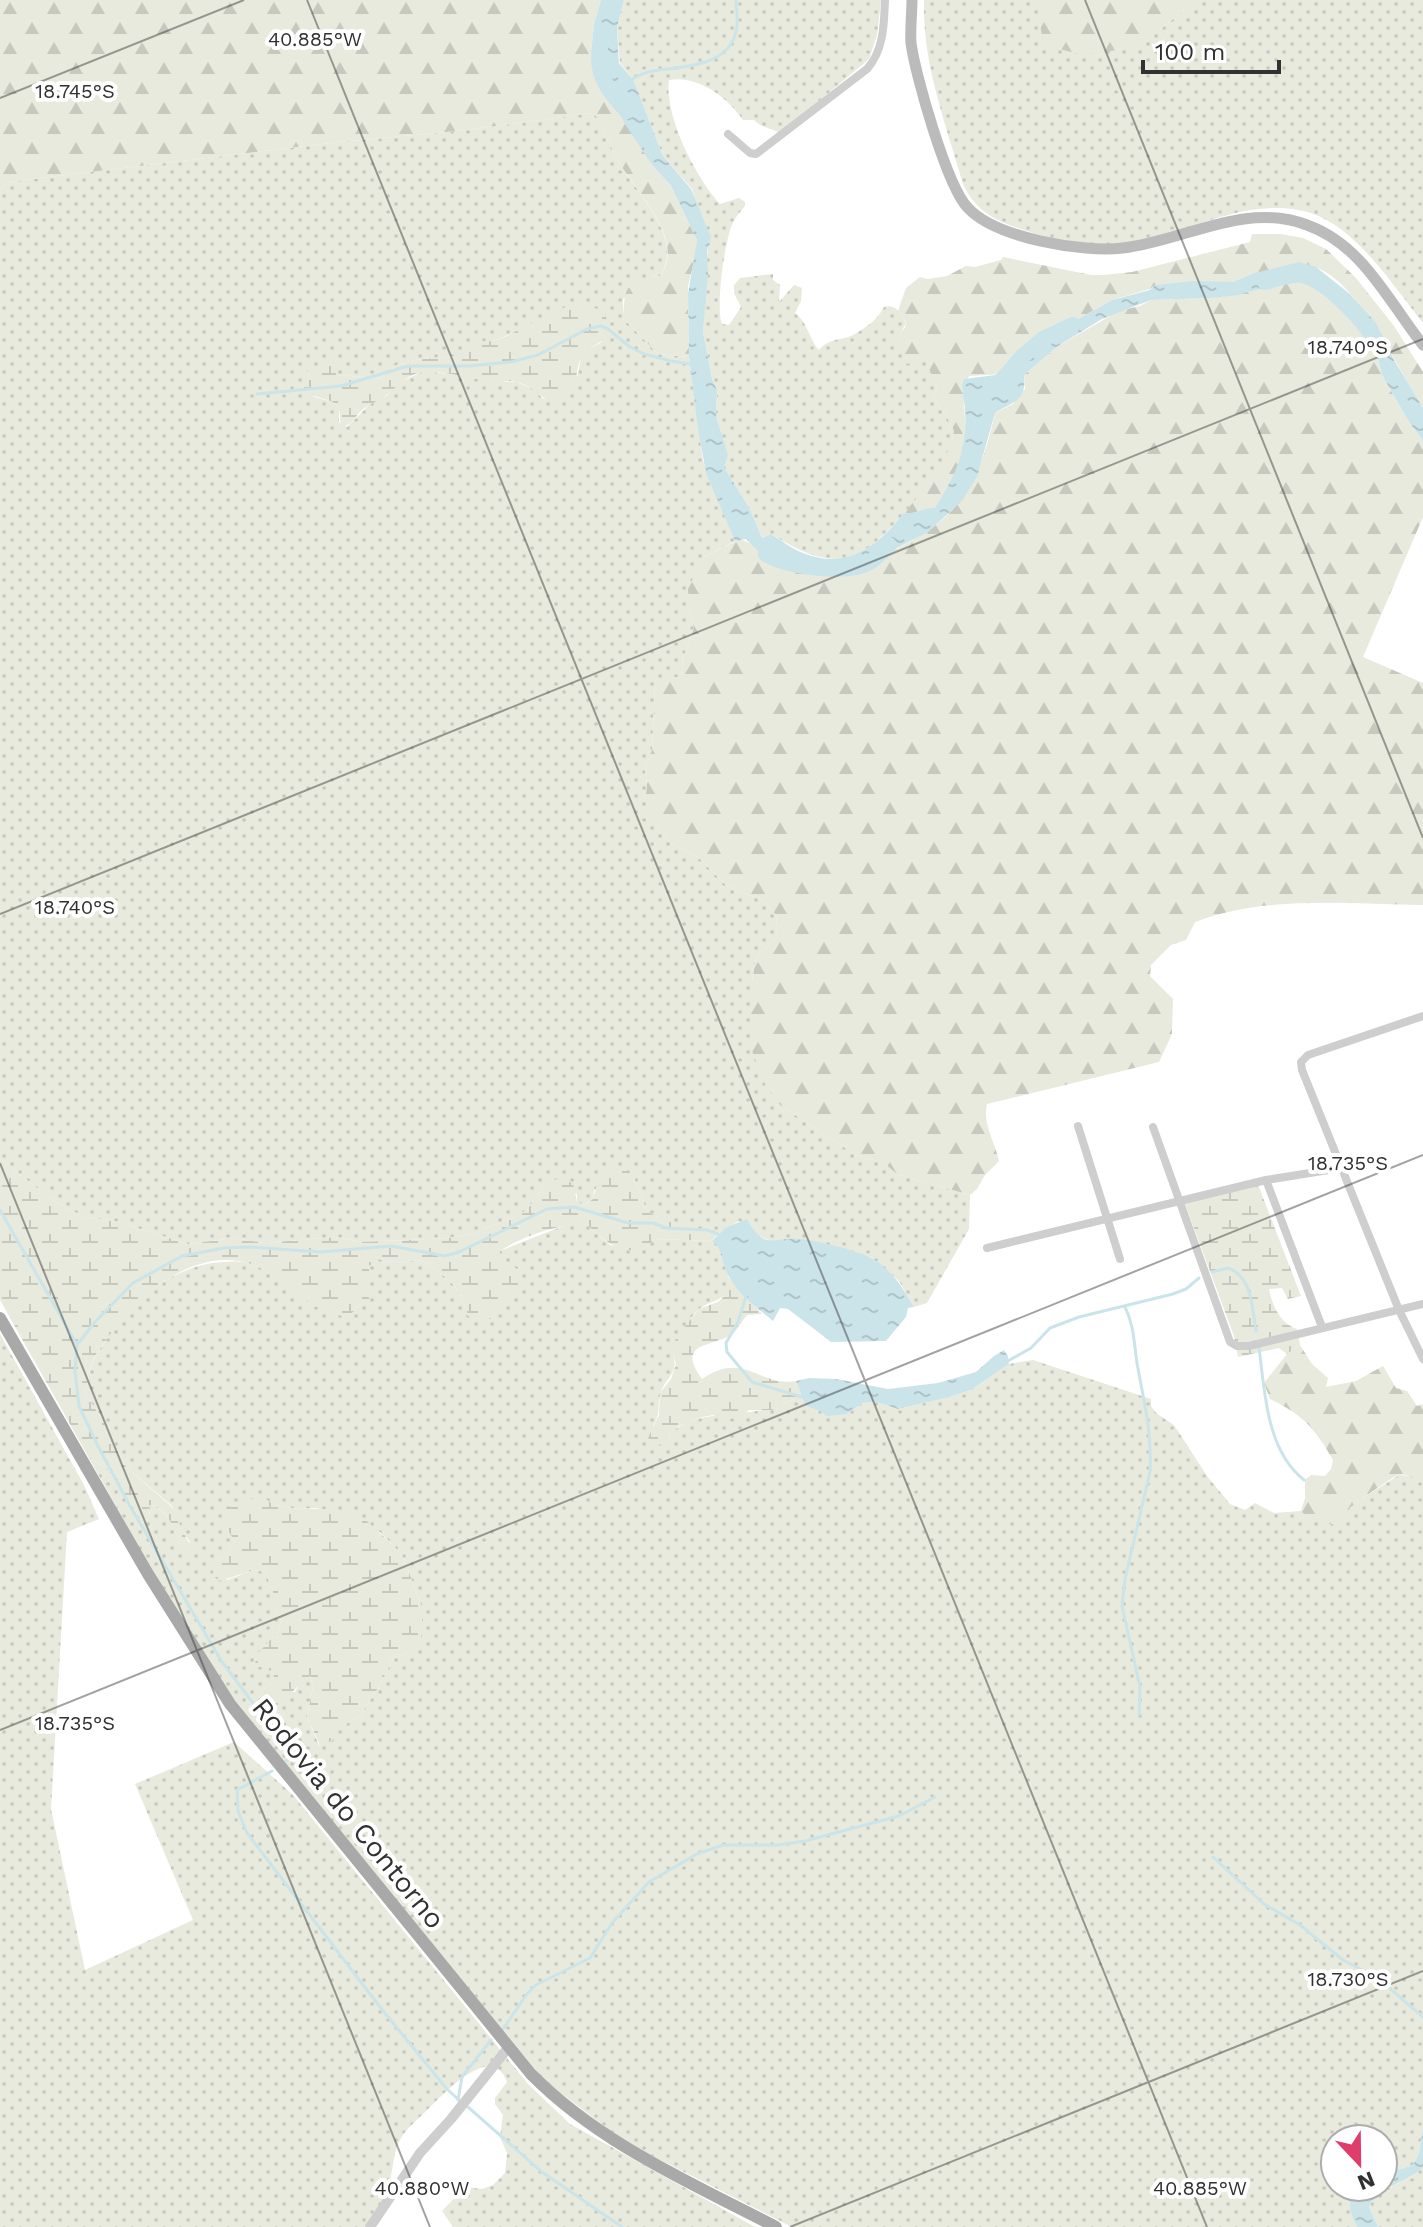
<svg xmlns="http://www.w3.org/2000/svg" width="1423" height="2227" font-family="'Work Sans',sans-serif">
  <defs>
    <pattern id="grass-dots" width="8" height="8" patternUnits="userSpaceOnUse" patternTransform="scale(2)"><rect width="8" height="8" fill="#e7eadd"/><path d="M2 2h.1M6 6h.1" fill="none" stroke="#c7c9be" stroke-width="1.8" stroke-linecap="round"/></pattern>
    <pattern id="forest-firs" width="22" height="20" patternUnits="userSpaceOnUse" patternTransform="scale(2)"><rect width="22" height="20" fill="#e7eadd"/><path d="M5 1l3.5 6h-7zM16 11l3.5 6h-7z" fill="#c7c9be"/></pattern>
    <pattern id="wetland-marsh" width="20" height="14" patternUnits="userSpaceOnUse" patternTransform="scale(2)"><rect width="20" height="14" fill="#e7eadd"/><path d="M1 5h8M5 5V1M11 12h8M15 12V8" fill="none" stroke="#c7c9be"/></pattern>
    <pattern id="water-ripples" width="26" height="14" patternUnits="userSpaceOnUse" patternTransform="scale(2)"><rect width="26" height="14" fill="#cbe4ea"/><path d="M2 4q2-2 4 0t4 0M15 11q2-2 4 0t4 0" fill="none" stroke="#afc4c9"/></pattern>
  </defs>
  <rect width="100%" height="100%" fill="#fff"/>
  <!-- grass -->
  <g fill="url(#grass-dots)" fill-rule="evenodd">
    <path d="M624,0H881L877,35L869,59L781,133L760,125L754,120H743C727,97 698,75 669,80C664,116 696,178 720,204L739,198L745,202V206C741,211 736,216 733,222C725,239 715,307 722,324L729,325L741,307L734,293V285L740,278L773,274V280L780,285L779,302L794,285L802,288L801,301L795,313C808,323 809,339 819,350C830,337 843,341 855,334C867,327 878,319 884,307C896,303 901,314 906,323L901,332L918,359H924C928,364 937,381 938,387L933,398L944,411L954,431C952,438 951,448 948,455C938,478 875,552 852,557C821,564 796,549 771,534L762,538L750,509L724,467L725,447L716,416L717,390L712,379L703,331L708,243L692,189L663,156L634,81L620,63L617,28Z"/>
    <path d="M924,0H1040V25L1138,47L1197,0H1423V323C1393,286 1358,229 1311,213C1253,195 1193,230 1138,242C1099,251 1061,243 1024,230C996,221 976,212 963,184C946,124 922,63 924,0Z"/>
    <path d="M591,113L597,116C605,133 612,151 622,167C639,196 686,241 659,277L654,276L623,299V318L658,354L689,357L703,461L735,541L704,557L689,588V609L694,628L683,659L681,678L655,684L652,751L645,768L647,786L645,800L657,830L670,842L699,858L727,886L764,901L776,915L778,937L756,958L752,981V1013L780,1105L856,1155L885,1163L897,1174L970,1195L969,1229L927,1303L914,1307L899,1281L872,1258L797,1239L780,1242L768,1240L755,1234L739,1221L718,1234L669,1224L647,1211L634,1178L594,1190L593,1199L584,1205L577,1202V1194L546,1183L527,1210L516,1216L474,1233L449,1238L362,1242L335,1237L264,1243L234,1238L188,1244L118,1222L84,1217L49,1198L0,1158V190L8,182L339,142L467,130ZM552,312L602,342L585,351L581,357L578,374L566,393L543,399L535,390L517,382H494L481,378L424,371L402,381L386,396L373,401L347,427L339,422V408L333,402L314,397L302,374L335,363V375L380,378L397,365L414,360L455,356L479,342L493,341L526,328Z"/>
    <path d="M568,1224H586L610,1245L641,1251L655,1239L712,1241L718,1245L729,1278L728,1293C717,1302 708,1302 699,1309C687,1319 680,1340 673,1354C679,1376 664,1378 660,1395C657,1409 661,1413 653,1426L669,1444L670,1433C706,1404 756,1422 793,1399L847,1414L863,1403L877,1402L898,1409L946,1398L971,1390L1009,1364L1033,1360L1151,1399V1406L1156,1413L1174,1425L1207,1476L1230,1504L1245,1510L1255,1503L1274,1513L1301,1511L1310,1520L1343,1514L1349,1507L1399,1475L1411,1476L1423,1483V2127L1419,2153L1413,2165L1383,2175V2139H1335V2187H1357C1348,2200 1351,2214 1357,2227H792L643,2151L608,2129L545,2081L243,1714L173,1608L89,1458L108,1469L143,1522L150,1517L148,1505C167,1507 175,1529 180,1545L190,1542L179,1526L172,1506L126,1467L102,1419L84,1392C90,1381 88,1369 95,1357C123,1311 166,1265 223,1262C233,1261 244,1261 254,1265C278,1275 300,1294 321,1309L369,1300L368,1266L378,1259L394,1262L422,1260C447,1278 461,1285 468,1316L520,1271L500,1259V1251ZM263,1498L275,1505L298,1509L317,1508L380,1532L394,1546L404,1559L421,1605L408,1652L393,1659L380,1685L359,1717L342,1726L319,1745L307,1717L313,1687L310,1676L300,1682L295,1692L262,1691L273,1681L274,1671L255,1665L256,1656L278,1632L282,1618L273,1606V1590L265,1572L254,1570L227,1580L213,1564L226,1556L235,1542L225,1526Z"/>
    <path d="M0,1334L84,1485L99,1519L67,1532L51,1809L85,1970L193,1920L135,1784L234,1742L293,1795L528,2084L570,2124L755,2227H453L442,2211L465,2187L482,2189L493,2185L505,2173L507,2153L500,2137L503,2115L495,2104V2098L507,2082C492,2041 445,2093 429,2108C421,2117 410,2125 403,2135C392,2150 394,2171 388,2188C384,2202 375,2215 368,2227H0Z"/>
    <path d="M1423,2166V2227H1378L1369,2207C1380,2184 1408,2185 1423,2166Z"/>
  </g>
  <!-- forest -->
  <g fill="url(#forest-firs)">
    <path d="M0,0H601L594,24L591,53L652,165L671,186L697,240L695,258L688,286L689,357L658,354L623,318C625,289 625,278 660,276C686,241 639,195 622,167C612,151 605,133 597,117L591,113L467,130L339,142L8,182L0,190Z"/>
    <polygon points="1040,0 1197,0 1138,47 1083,55 1044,45 1040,25"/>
    <path d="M1252,234H1281L1303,238L1326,249L1356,278L1394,326L1423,372V408C1399,371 1359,283 1317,268C1298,261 1275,269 1257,273C1249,275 1243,281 1234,282C1208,283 1182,283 1155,285L1150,289L1112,300L1057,331L1016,368L1003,374L969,376C958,401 969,420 965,445C961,469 948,489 935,509C924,507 915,515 904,513C928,485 945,467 954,431L944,411L933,398L938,387L924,359L907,364L896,336L905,328L906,322L898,311L906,288L920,277L928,279L947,276L966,266L975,267L1001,260L1003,257L1091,275H1104L1132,272L1250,242Z"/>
    <path d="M1298,271L1308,272L1316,276L1363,320L1375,347L1382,375L1409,422L1423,441V517L1363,657L1423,683V905C1349,904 1265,895 1195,922L1186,940L1171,945L1151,965L1150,976L1173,999L1172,1034L1159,1062L987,1104C982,1123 995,1142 999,1161L985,1175L977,1189L970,1195L897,1174L884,1163L856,1155L780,1105L765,1084L750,1046L752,981L756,958L778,937L776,915L764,901L727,886L699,858L670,842L657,830L651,820L645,800L647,786L645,768L652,750L655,684L663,677H681L683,659L694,628L689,609L688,588L704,557L740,539L752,544L766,559C780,561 795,561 809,564C819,566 828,572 838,572C854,572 865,562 878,557C954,525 978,492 995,413L1013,404L1025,389V374L1058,346L1119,311L1140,306L1151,300L1212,298L1272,285Z"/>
    <path d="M1300,1345L1312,1364L1328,1378L1326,1387L1356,1381L1383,1366L1396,1388L1407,1391L1417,1406L1423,1404V1483C1415,1479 1407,1473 1398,1475C1394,1476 1345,1510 1344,1513C1342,1516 1341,1523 1341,1526L1310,1520L1301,1511L1305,1498V1480L1311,1475L1325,1476L1331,1469L1333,1460C1314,1427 1304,1416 1270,1399L1264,1383L1287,1354Z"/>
  </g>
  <!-- wetland -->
  <g fill="url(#wetland-marsh)">
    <path d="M574,304L604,310L611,334C603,342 586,348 581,358C574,373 581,379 566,393V400C545,408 537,387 517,382C509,380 501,383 493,382C471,379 449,371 426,372C408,372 398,387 385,396C377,402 367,404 359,413C353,420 352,425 341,427L339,408L333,402L305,393L302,374L327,360L335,363L336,375L380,378L397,365L414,360L454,356L479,342L493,341L507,336L552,312Z"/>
    <path d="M0,1158L49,1198L84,1217L118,1222L188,1244L234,1238L264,1243L335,1237L362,1242L449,1238L474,1233L516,1216L527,1210L546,1183L557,1179L573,1183L577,1202L584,1205L593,1199L599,1176L611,1168L622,1167L634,1178L647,1211C675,1228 688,1225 718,1234L712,1241L655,1239L641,1251C613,1250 607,1242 586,1224C558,1224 523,1236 500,1251V1259L520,1271L522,1279L499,1315L482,1322L468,1316C461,1285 447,1278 422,1260L394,1262L378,1259L369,1266V1300L346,1317C339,1315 330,1313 323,1310C298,1299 278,1273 251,1264C187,1243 124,1309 94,1358C88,1369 90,1381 84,1392L102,1419L126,1467L172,1507L193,1552L190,1556H184C177,1538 171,1507 148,1505L150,1517L143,1522L108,1469L89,1458L0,1300Z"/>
    <path d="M1257,1182L1301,1296L1288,1299L1282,1288L1269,1289C1272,1306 1281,1324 1297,1329L1300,1345L1287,1354L1279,1348L1238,1357L1234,1336L1184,1201Z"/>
    <path d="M729,1278L762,1314L747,1315C742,1321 737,1331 731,1335C712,1347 675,1342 702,1379C744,1350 759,1387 796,1381L805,1405L793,1399L772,1410H749L738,1418L723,1419L713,1415L702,1417L679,1426L670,1433L669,1444L655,1445L648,1438L659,1415L660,1393L671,1379L676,1364L673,1354L676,1337L699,1309L718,1302L727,1293Z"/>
    <path d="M263,1498L275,1505L298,1509H334L358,1513L394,1546L404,1559L421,1605L423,1620L421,1638L408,1652L393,1659L380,1685L359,1717L342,1726L332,1741L320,1745L307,1717L313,1687L310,1676C298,1683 289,1697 278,1707L267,1706L259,1702L262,1691L273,1681L274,1672L255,1665L256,1655L278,1632L282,1619L273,1606V1590L265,1572L254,1570L220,1581L213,1576V1564L226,1556L235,1542L225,1526L222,1513L239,1500Z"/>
  </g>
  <!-- water -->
  <g fill="url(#water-ripples)">
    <path d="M601,0H624L617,28L619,63L634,81L663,156L691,189L711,237L707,250L708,275L703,331L712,379L717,390L716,416L728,455L724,467L750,509L762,538L771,534C781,540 792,549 803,553C848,571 877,546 904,513C915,515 924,507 935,508C955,477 968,449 965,411C965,399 960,390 964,379L1003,374L1016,368L1057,331L1112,300L1150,290L1155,285L1194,281L1233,282L1255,273L1299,262L1316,267L1350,294L1376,323L1394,360L1423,408V441L1409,422L1382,375L1375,347L1363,320L1316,276L1308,272L1298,271L1272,285L1238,295L1212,298L1151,300L1102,319L1058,346L1025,374C1024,378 1025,383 1024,387C1023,402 1005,406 995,413L977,477L962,501L928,532L899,547L861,566L841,572L803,563L766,559L746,539L735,541L706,473L698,429L689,357L688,294L697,240L671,186L652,165L625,124L591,53L594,24Z"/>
    <path d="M747,1219C765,1251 772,1237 800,1239C815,1240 860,1251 873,1259C892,1270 903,1288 914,1307L908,1308L906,1317L886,1341L831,1342L788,1309L780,1308L773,1321C758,1308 738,1295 728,1275C722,1264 722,1247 712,1241L725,1228Z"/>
    <polygon points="1004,1350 1008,1356 1009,1364 971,1390 946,1398 898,1409 877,1402 863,1403 847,1414 827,1416 822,1412 805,1405 796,1381 809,1378 836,1379 888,1389 938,1383 976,1372 994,1356"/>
    <path d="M1423,2127V2167C1407,2184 1379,2185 1369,2207L1378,2227H1357C1350,2211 1346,2202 1357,2187H1383V2175L1413,2165L1419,2153Z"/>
  </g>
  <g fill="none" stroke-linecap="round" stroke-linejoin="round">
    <!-- stream -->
    <g stroke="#cbe4ea" stroke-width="3">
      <path d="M630,80C637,76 645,72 653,71C684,66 734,67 737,25C738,17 736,8 736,0"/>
      <polyline points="257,394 341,386 408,366 469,366 511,362 538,355 587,329 601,326 608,329 630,347 644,354 671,361 691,364"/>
      <polyline points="0,1210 77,1345"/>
      <path d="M1212,1272L1228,1268C1253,1277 1252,1308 1256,1331"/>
      <polyline points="746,1296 738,1322 726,1343 727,1352 752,1382 802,1397"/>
      <path d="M1125,1307C1134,1325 1134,1343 1137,1363C1144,1403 1152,1430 1150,1472L1125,1579L1122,1606L1140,1687L1139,1715"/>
      <path d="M1259,1348C1265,1392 1266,1450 1304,1480"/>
      <polyline points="1008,1361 1031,1348 1050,1328 1079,1317 1173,1294 1186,1289 1199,1278"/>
      <polyline points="286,1761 294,1755 289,1746 262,1715 222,1662 130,1506 97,1444 79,1406 75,1372 77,1345 94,1323 133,1283 182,1256 224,1248 252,1247 321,1252 391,1246 445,1256 459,1252 547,1209 574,1207 628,1223 653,1223 666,1228 707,1230 718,1234"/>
      <polyline points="272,1771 237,1790 238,1811 247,1833 380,2007 446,2088 460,2101"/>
      <polyline points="1213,1857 1264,1904 1300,1925 1343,1960 1379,1979 1423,2017"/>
      <polyline points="503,2029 527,1994 536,1985 590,1958 612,1923 649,1882 697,1854 723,1845 778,1845 805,1841 899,1816 935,1797"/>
      <polyline points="458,2100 462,2077 491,2040"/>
      <polyline points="468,2107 542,2172 622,2227"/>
    </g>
    <!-- river -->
    <g stroke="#cbe4ea" stroke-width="16">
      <path d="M600,48C595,76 610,92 627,111"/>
      <path d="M1265,282C1276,279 1291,273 1302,275C1328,281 1364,321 1377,342"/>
      <polyline points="996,387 1023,356 1043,339 1073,325"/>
      <path d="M766,554C788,567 847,575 870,562C877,558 883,550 889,545"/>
    </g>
    <!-- minor -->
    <g stroke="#cecece" stroke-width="8">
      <path d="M728,134L750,153L756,154L867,69C884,50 884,24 885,0"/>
      <polyline points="1423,1016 1308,1055 1301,1062 1302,1070 1399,1310 1423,1359"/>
      <polyline points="1078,1126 1120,1259"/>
      <polyline points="1153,1127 1230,1342 1237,1346 1249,1346 1423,1304"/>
      <polyline points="1266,1180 1322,1327"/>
      <polyline points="987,1248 1266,1180 1341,1168"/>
    </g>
    <!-- tertiary -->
    <polyline stroke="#cecece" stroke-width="10" points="370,2227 420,2153 451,2119 508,2048"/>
    <!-- secondary -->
    <path stroke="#bbb" stroke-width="11" d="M912,0C912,14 910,29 911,43C915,74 947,187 968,208C996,238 1083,253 1123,248C1184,241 1245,201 1307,225C1363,245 1388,301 1423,345"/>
    <!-- primary -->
    <path stroke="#a9a9a9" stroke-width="12" d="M0,1318L148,1574L230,1704L531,2074C599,2143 691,2183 776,2227"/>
  </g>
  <!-- ticks -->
  <path fill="none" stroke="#313131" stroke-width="2" stroke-opacity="0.45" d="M307,0L1207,2227M1085,0L1423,838M0,98L244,0M0,914L1423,339M0,1163L430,2227M0,1730L1423,1155M790,2227L1423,1971"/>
  <g text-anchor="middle" stroke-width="8" stroke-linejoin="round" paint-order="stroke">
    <!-- street labels -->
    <g font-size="28" fill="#313131" stroke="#fff">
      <text transform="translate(349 1813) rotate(51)" y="10">Rodovia do Contorno</text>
    </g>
  </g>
  <g font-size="20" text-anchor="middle" fill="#313131" stroke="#fff" stroke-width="8" stroke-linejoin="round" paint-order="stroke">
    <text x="315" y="46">40.885°W</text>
    <text x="75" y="98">18.745°S</text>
    <text x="1348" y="354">18.740°S</text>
    <text x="75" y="914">18.740°S</text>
    <text x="1348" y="1170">18.735°S</text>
    <text x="75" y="1730">18.735°S</text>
    <text x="1348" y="1986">18.730°S</text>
    <text x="422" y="2195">40.880°W</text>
    <text x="1200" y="2195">40.885°W</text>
  </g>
  <!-- north arrow -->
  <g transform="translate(1359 2163) rotate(158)"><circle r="38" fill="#ffffff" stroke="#adadad" stroke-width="2"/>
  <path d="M0-6L14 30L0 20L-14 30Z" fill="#df3d6b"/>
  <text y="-12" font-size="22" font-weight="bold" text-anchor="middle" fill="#313131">N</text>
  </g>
  <!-- scale -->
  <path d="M1143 60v12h136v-12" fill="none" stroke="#313131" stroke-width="4"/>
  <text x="1155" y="60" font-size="24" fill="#313131" stroke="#ffffff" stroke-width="6" paint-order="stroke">100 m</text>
</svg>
